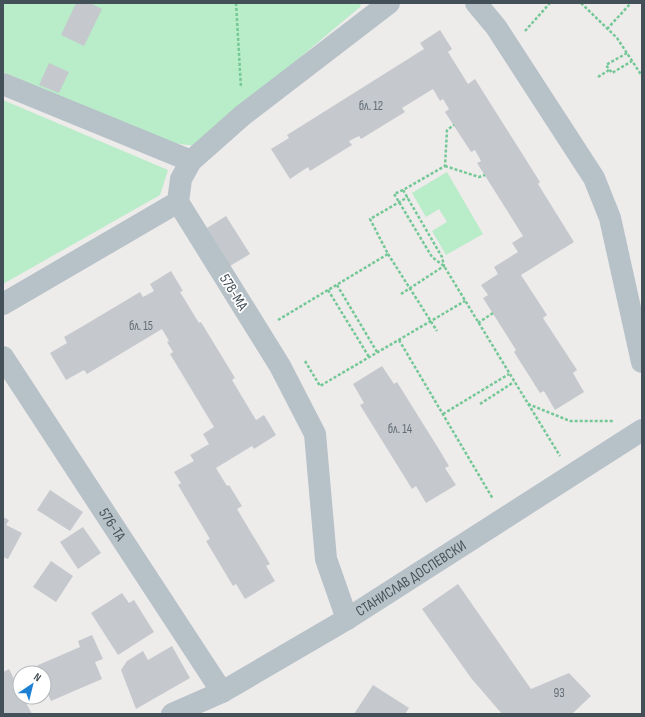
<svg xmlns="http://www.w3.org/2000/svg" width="645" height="717" font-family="'Sofia Sans Condensed',sans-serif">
  <rect width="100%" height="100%" fill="#eeebeb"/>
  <!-- green -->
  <g fill="#b9ecc8">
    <polygon points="3,3 361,3 360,7 195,146 166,142 3,72"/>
    <polygon points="3,100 168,170 160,195 3,284"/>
    <polygon points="447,172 483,234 446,255 432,231 447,222 439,209 426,217 412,193"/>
  </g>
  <!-- building -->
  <g fill="#c5c9ce">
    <polygon points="76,3 90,3 102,9 84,46 61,35"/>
    <polygon points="440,30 452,49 448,52 468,84 475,79 540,182 538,184 574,242 521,275 547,315 543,318 577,370 573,373 584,392 555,410 544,391 540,393 514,352 516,350 483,298 488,295 481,285 498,274 494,267 518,252 512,243 523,236 477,163 481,161 475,150 471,152 445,112 449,109 443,99 440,101 433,89 402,108 405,112 361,139 359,136 349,141 352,145 310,171 308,167 290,179 271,149 289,138 287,135 424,49 420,43"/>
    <polygon points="49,63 69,72 59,93 39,85"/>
    <polygon points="226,216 250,254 230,266 207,228"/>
    <polygon points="171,271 183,291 180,292 199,323 201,322 235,378 232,380 256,420 264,415 276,435 254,449 252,446 216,468 227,486 229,485 242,506 237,509 270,564 266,566 275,581 245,599 236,584 233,586 206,541 210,539 178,485 181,483 174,472 194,461 190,455 209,444 203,434 214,427 170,354 173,352 167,342 169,341 162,329 87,374 84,370 66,380 50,353 67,343 64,337 83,326 140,292 143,297 154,291 150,284"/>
    <polygon points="382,366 394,384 397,382 440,451 449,466 445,468 456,485 426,503 416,486 412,489 360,405 364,403 353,384"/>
    <polygon points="50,490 83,512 70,531 37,510"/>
    <polygon points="3,517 9,520 6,525 22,533 8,559 3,557"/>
    <polygon points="83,527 101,553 78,569 60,542"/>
    <polygon points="51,561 73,576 56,602 33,587"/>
    <polygon points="458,584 531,689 569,673 591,696 572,714 502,714 471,678 422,609"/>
    <polygon points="122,593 129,603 134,600 154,632 118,655 91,613"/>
    <polygon points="92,635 103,659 95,662 102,679 51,701 44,685 44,673 39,673 36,666 80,647 78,641"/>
    <polygon points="172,646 190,678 136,709 121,670 127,661 143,651 148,660"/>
    <polygon points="9,669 20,691 20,697 23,697 32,714 3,714 3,672"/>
    <polygon points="373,685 409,708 405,714 354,714"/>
  </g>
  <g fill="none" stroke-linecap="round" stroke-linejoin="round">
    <!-- path -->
    <g stroke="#73c896" stroke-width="2.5" stroke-dasharray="3 2" stroke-linecap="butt">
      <polyline points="236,3 241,88"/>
      <polyline points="581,3 617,38 642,76"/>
      <polyline points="607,29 631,3"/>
      <polyline points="525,31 550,3"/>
      <polyline points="627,53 606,65 612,73 632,61"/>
      <polyline points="598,77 609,70"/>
      <polyline points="445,166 479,177 485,175"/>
      <polyline points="403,190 394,194 399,202 432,257 444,266 560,456"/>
      <polyline points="388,254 437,331"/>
      <polyline points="337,285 377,352"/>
      <polyline points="328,290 369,357"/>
      <polyline points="401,294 444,266 442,257 403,190 445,166 447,130 454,125"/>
      <polyline points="278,320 388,254 370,219 408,197"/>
      <polyline points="478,323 493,313"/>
      <polyline points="399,340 493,499"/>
      <polyline points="305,361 320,386 465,301"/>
      <polyline points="480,404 514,382"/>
      <polyline points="528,404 570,421 614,421"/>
      <polyline points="443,414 509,374"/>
    </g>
    <!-- minor -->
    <g stroke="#b7c1c8" stroke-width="22">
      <polyline points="476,3 496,27 594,178 610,218 642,362"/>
      <polyline points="3,84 191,161"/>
      <polyline points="3,304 178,202"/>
      <path id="s1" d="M3,357L222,692"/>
      <polyline points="347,619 326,559 315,434 280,366 178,202 181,179 191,161 243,115 389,3"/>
      <path id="s2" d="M172,714L222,692L347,619L642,430"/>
    </g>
  </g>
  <g text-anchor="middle" stroke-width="3.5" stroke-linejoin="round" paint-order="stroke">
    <!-- number labels -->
    <g font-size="13" fill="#646e76">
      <text x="371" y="110">бл. 12</text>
      <text x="141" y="330">бл. 15</text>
      <text x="400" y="433">бл. 14</text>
      <text x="559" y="697">93</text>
    </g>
    <!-- street labels -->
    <g font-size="15" fill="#445058" stroke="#fff">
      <text transform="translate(234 292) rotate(58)" y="5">578-МА</text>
      <text dy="5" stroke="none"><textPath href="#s1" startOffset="200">576-ТА</textPath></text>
      <text dy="5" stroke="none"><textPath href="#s2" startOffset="275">СТАНИСЛАВ ДОСПЕВСКИ</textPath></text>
    </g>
  </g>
  <!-- border -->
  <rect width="645" height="717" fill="none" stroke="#445058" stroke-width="8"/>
  <!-- north arrow -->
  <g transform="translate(32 685) rotate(35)"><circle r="19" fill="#ffffff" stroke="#b4b9bc"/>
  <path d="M0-3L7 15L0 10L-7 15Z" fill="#1e80d5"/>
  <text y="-6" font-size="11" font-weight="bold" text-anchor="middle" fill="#445058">N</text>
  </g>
</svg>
